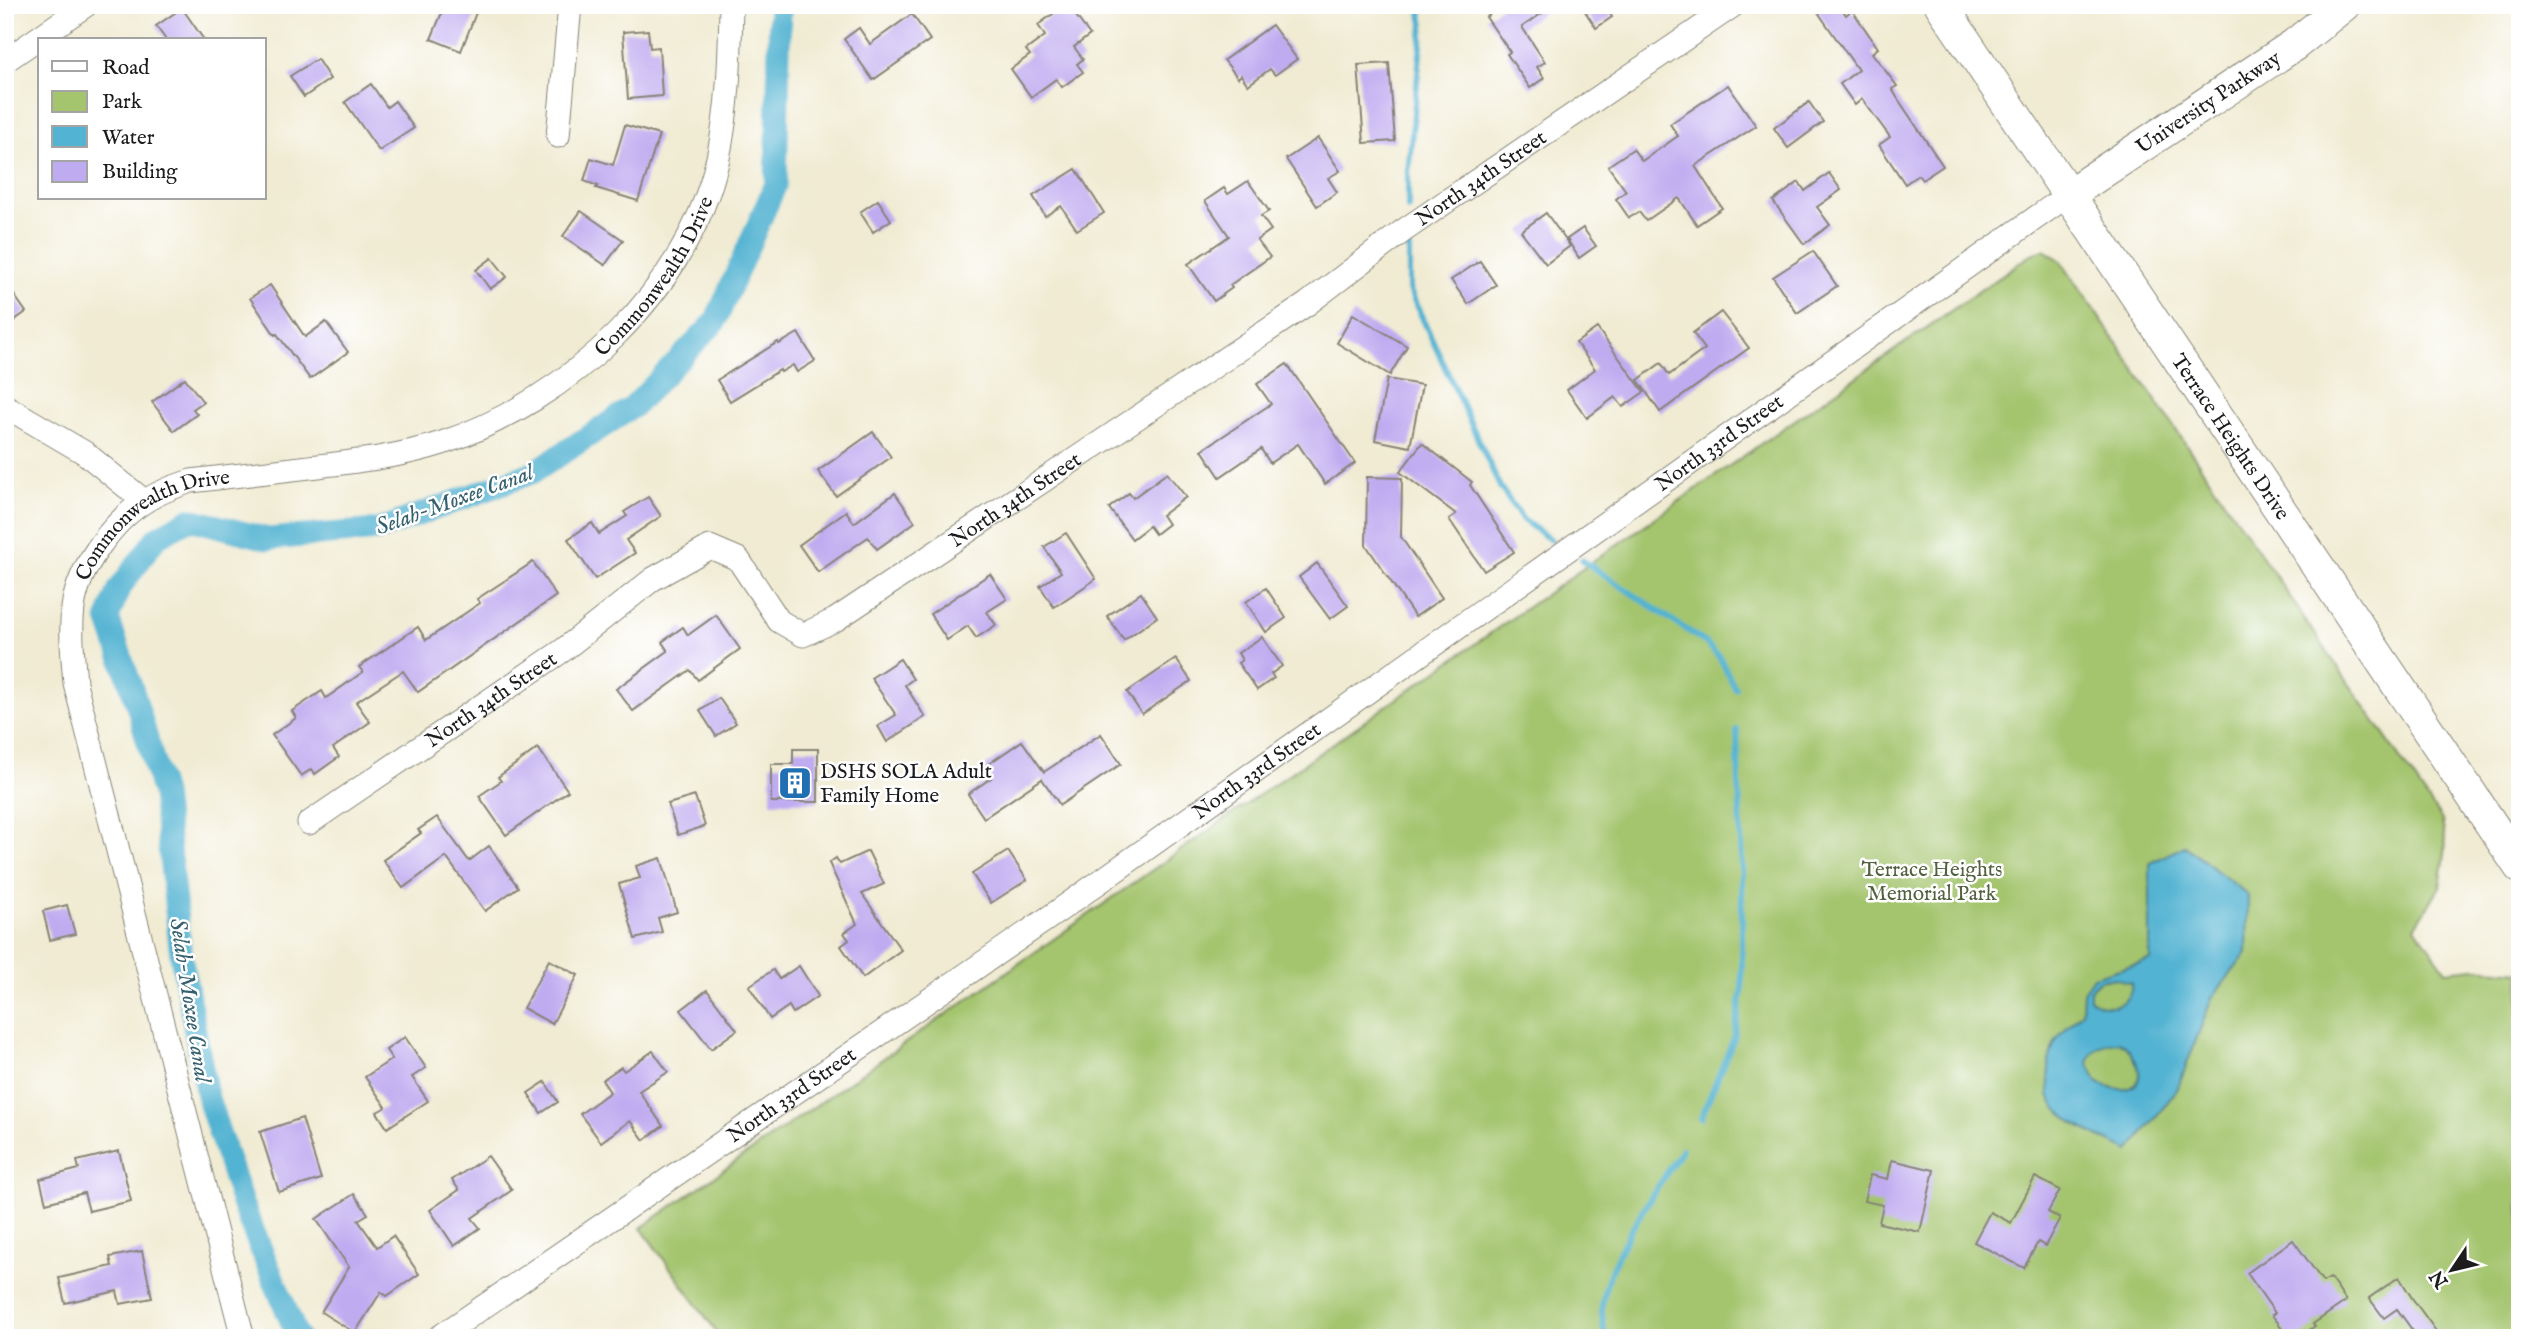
<svg xmlns="http://www.w3.org/2000/svg" width="2525" height="1343" font-family="'IM FELL English',serif">
  <rect width="100%" height="100%" fill="#fff"/>
  <filter id="ink" filterUnits="userSpaceOnUse"><feTurbulence type="fractalNoise" baseFrequency=".0143" numOctaves="2"/><feDisplacementMap in="SourceGraphic" scale="14" xChannelSelector="R" yChannelSelector="G"/><feConvolveMatrix kernelMatrix="1 2 1 2 8 2 1 2 1" color-interpolation-filters="sRGB"/></filter>
  <filter id="wash" filterUnits="userSpaceOnUse"><feTurbulence type="fractalNoise" baseFrequency=".00686" numOctaves="4" result="noise"/><feDisplacementMap in="SourceGraphic" scale="28" xChannelSelector="R" yChannelSelector="G"/><feGaussianBlur stdDeviation="1.57" result="paint"/><feColorMatrix in="noise" values="0 0 0 0 0 0 0 0 0 0 0 0 0 0 0 0 0 1.4 0 .05"/><feComposite in="paint" operator="in"/></filter>
  <g filter="url(#wash)">
    <rect width="100%" height="100%" fill="#f0ebd2"/>
    <!-- green -->
    <polygon fill="#a4c56e" stroke="#607045" stroke-width="2" points="2044,250 2060,260 2442,820 2446,847 2440,887 2415,927 2446,971 2474,968 2520,972 2520,1338 721,1338 641,1228 2032,254"/>
    <!-- water -->
    <path fill="#53b3d2" stroke="#386877" stroke-width="2" fill-rule="evenodd" d="M2185,846L2248,895L2247,953L2212,998L2177,1090L2129,1151C2107,1140 2058,1122 2050,1097C2048,1091 2049,1082 2049,1076C2047,1044 2061,1032 2082,1012L2083,992L2093,977L2150,960V863ZM2115,978L2131,983C2133,996 2122,1007 2108,1006C2103,1006 2095,1002 2090,999V990L2099,981ZM2119,1042C2134,1049 2152,1085 2126,1089C2117,1090 2106,1086 2098,1083L2088,1063C2092,1047 2105,1043 2119,1042Z"/>
    <g fill="none" stroke-linecap="round" stroke-linejoin="round">
      <!-- stream -->
      <g stroke="#53b3d2" stroke-width="6">
        <polyline points="1408,208 1408,173 1423,24 1419,5"/>
        <polyline points="1409,248 1409,289 1500,487 1523,520 1551,540"/>
        <polyline points="1582,560 1706,643 1720,658 1735,688"/>
        <polyline points="1701,1118 1734,1038 1742,992 1742,868 1737,730"/>
        <path d="M1605,1338C1604,1327 1601,1315 1602,1305C1608,1254 1655,1194 1682,1149"/>
      </g>
      <!-- canal -->
      <polyline stroke="#53b3d2" stroke-width="23" points="298,1338 243,1206 207,1095 181,955 163,794 136,701 108,618 119,589 157,537 190,519 268,539 378,530 534,472 633,407 715,322 776,184 780,5"/>
    </g>
    <g id="blocks">
      <!-- building -->
      <g fill="#bfabf0">
        <polygon points="445,5 479,5 461,51 431,39"/>
        <polygon points="1065,5 1068,5 1090,35 1074,47 1083,59 1077,64 1083,72 1062,87 1056,79 1031,97 1011,69 1030,55 1026,50 1045,36 1038,25"/>
        <polygon points="1503,5 1554,5 1522,27 1545,62 1537,67 1544,78 1530,88 1507,54 1510,52 1486,17"/>
        <polygon points="1581,5 1604,5 1612,17 1596,28"/>
        <polygon points="1813,5 1839,5 1846,15 1852,10 1878,48 1872,53 1897,86 1892,89 1898,99 1943,166 1922,180 1918,175 1905,184 1879,145 1890,137 1862,99 1855,105 1840,84 1858,70"/>
        <polygon points="182,8 204,40 166,40 156,26"/>
        <polygon points="912,14 930,40 873,80 844,39 859,28 870,44"/>
        <polygon points="1272,25 1297,59 1275,75 1270,69 1248,85 1241,75 1238,78 1224,60"/>
        <polygon points="648,30 650,48 659,47 662,96 628,99 623,32"/>
        <polygon points="317,59 330,79 304,97 290,76"/>
        <polygon points="1389,63 1395,141 1364,143 1358,65"/>
        <polygon points="371,84 387,107 395,101 414,128 379,151 345,102"/>
        <polygon points="1728,85 1756,126 1695,166 1722,208 1697,225 1679,198 1646,221 1639,212 1629,218 1616,199 1626,191 1608,166 1633,149 1642,161 1678,136 1670,124"/>
        <polygon points="1809,102 1823,122 1788,148 1774,128"/>
        <polygon points="625,125 659,135 638,201 596,188 598,186 584,181 591,158 613,165"/>
        <polygon points="1318,138 1340,171 1328,178 1337,192 1317,206 1286,159"/>
        <polygon points="1076,169 1104,213 1077,230 1061,206 1045,216 1033,196"/>
        <polygon points="1829,173 1841,190 1817,207 1830,225 1804,244 1773,201 1799,182 1805,191"/>
        <polygon points="1248,181 1269,211 1261,216 1271,230 1257,240 1270,257 1230,285 1232,288 1214,301 1188,264 1229,236 1205,201 1224,188 1228,194"/>
        <polygon points="878,200 891,220 873,232 860,212"/>
        <polygon points="581,211 623,240 605,265 563,236"/>
        <polygon points="1546,213 1570,246 1546,264 1521,231"/>
        <polygon points="1583,228 1596,246 1579,258 1567,239"/>
        <polygon points="1813,251 1837,286 1797,313 1773,277"/>
        <polygon points="492,258 507,277 490,289 476,270"/>
        <polygon points="1480,261 1496,285 1468,304 1451,280"/>
        <polygon points="5,282 26,312 5,327"/>
        <polygon points="270,285 305,337 326,322 348,352 310,379 277,334 275,335 250,298"/>
        <polygon points="1721,312 1749,348 1660,412 1638,380 1661,363 1669,375 1705,349 1693,333"/>
        <polygon points="1353,314 1407,346 1390,375 1337,343"/>
        <polygon points="1597,328 1644,392 1623,407 1615,397 1587,418 1567,390 1595,369 1576,343"/>
        <polygon points="798,333 815,361 797,372 793,365 781,372 780,370 730,401 717,380 778,342 779,344"/>
        <polygon points="1287,364 1355,463 1325,484 1298,444 1270,463 1261,449 1220,477 1202,450 1271,404 1257,384"/>
        <polygon points="185,378 203,402 193,409 197,414 174,431 152,402"/>
        <polygon points="1387,379 1422,385 1410,447 1375,440"/>
        <polygon points="873,432 891,457 836,496 818,471"/>
        <polygon points="1422,443 1472,482 1470,485 1514,552 1484,571 1449,519 1456,514 1400,472"/>
        <polygon points="1167,473 1186,497 1162,515 1168,524 1155,534 1149,526 1132,539 1109,508 1129,493 1133,498"/>
        <polygon points="1367,477 1402,478 1401,537 1442,598 1415,617 1366,545"/>
        <polygon points="895,493 915,522 877,549 868,537 818,572 799,545 846,511 854,523"/>
        <polygon points="648,497 661,516 626,540 635,553 595,579 568,539 592,523 599,534 627,516 624,512"/>
        <polygon points="1066,533 1096,579 1054,607 1040,586 1061,572 1044,547"/>
        <polygon points="533,562 556,596 418,692 403,671 356,702 370,722 333,748 339,757 315,774 312,769 301,776 272,735 296,718 292,711 322,691 326,698 363,672 359,667 418,627 426,640 480,603 477,599"/>
        <polygon points="1317,563 1348,606 1330,619 1299,577"/>
        <polygon points="990,574 1007,599 987,612 996,625 976,638 968,626 947,640 930,614"/>
        <polygon points="1266,588 1286,618 1266,632 1246,602"/>
        <polygon points="1141,593 1157,617 1124,640 1107,616"/>
        <polygon points="716,615 740,649 698,680 690,670 633,711 616,689 668,651 662,642 683,627 688,635"/>
        <polygon points="1262,637 1282,666 1271,674 1274,678 1257,690 1238,663 1242,660 1238,653"/>
        <polygon points="900,659 913,679 905,685 925,717 887,742 878,726 896,715 871,678"/>
        <polygon points="1176,659 1191,681 1142,714 1127,692"/>
        <polygon points="719,698 736,723 716,736 700,711"/>
        <polygon points="1101,734 1121,764 1060,805 1042,779 984,818 968,794 991,778 984,767 1022,741 1044,772"/>
        <polygon points="538,748 568,791 506,835 479,796 501,781 498,777"/>
        <polygon points="793,749 818,749 818,802 771,802 771,764 793,764"/>
        <polygon points="695,796 705,826 678,835 668,804"/>
        <polygon points="437,817 469,861 489,846 518,887 485,911 446,857 403,888 383,860 421,833 418,830"/>
        <polygon points="868,851 884,884 862,894 901,950 863,978 841,946 849,940 844,933 857,924 829,863 836,858 840,864"/>
        <polygon points="1008,851 1027,880 991,903 972,874"/>
        <polygon points="661,858 677,912 658,918 662,932 635,939 619,884 640,878 636,866"/>
        <polygon points="67,905 75,934 50,940 43,911"/>
        <polygon points="549,960 578,975 552,1024 523,1008"/>
        <polygon points="799,966 818,996 793,1013 789,1006 770,1019 749,986 773,970 779,979"/>
        <polygon points="707,990 737,1030 711,1049 681,1010"/>
        <polygon points="405,1037 426,1068 412,1077 428,1101 387,1128 377,1112 386,1107 365,1077 392,1059 386,1050"/>
        <polygon points="653,1051 668,1072 639,1091 663,1126 644,1140 630,1121 601,1142 580,1114 610,1092 602,1080 621,1067 624,1071"/>
        <polygon points="545,1082 558,1102 541,1113 528,1093"/>
        <polygon points="302,1118 321,1179 279,1192 260,1132"/>
        <polygon points="119,1151 131,1201 89,1211 84,1193 46,1203 40,1179 79,1169 77,1161"/>
        <polygon points="488,1156 512,1190 472,1218 480,1228 454,1246 430,1210 459,1190 452,1180"/>
        <polygon points="1892,1160 1934,1170 1920,1232 1879,1223 1883,1205 1864,1201 1870,1175 1888,1179"/>
        <polygon points="2035,1177 2060,1190 2048,1212 2060,1218 2045,1246 2038,1242 2024,1268 1974,1242 1990,1212 2011,1223"/>
        <polygon points="354,1194 368,1214 358,1220 377,1247 393,1236 419,1274 387,1296 381,1292 355,1333 321,1312 349,1267 316,1219"/>
        <polygon points="2293,1240 2323,1282 2330,1278 2346,1301 2313,1324 2315,1326 2299,1338 2290,1338 2272,1315 2275,1313 2247,1273"/>
        <polygon points="142,1251 152,1298 120,1304 117,1291 65,1303 59,1278 112,1266 110,1257"/>
        <polygon points="2399,1277 2412,1298 2441,1338 2418,1338 2397,1309 2384,1318 2369,1298"/>
      </g>
    </g>
  </g>
  <g filter="url(#ink)">
    <use href="#blocks" fill-opacity="0" stroke="#868477" stroke-width="2"/>
    <g fill="none" stroke-linecap="round" stroke-linejoin="round">
      <!-- street casing -->
      <g stroke="#868477" stroke-width="25">
        <g id="street">
          <polyline points="5,61 86,5"/>
          <polyline points="558,136 570,5"/>
          <polyline points="5,406 85,453 144,501"/>
          <path id="s1" d="M309,823L562,651L653,579L710,547L738,559L779,621L803,635L835,620L1307,304L1403,231L1734,5"/>
          <path id="s2" d="M243,1338L75,683C73,658 70,633 73,608C78,568 113,520 147,500C161,491 176,486 191,481C234,476 276,471 318,466C360,461 402,456 442,443C569,400 688,291 718,158C729,107 730,57 731,5"/>
          <path id="s3" d="M438,1338L1057,912L2068,195"/>
        </g>
      </g>
      <!-- secondary casing -->
      <g stroke="#868477" stroke-width="34">
        <g id="secondary">
          <path id="s4" d="M1941,5L2520,867"/>
          <path id="s5" d="M2068,195L2294,45L2344,5"/>
        </g>
      </g>
      <!-- street -->
      <use href="#street" stroke="#fff" stroke-width="23"/>
      <!-- secondary -->
      <use href="#secondary" stroke="#fff" stroke-width="32"/>
    </g>
  </g>
  <!-- icons -->
  <defs>
    <g id="building-square" transform="scale(1.75)"><rect x="-9" y="-9" width="18" height="18" rx="4" fill="#1f6fb2" stroke="#fff"/><path d="M-4-6H4V6H1V3H-1V6H-4ZM-2.5-4.3h1.7v1.8h-1.7ZM.8-4.3h1.7v1.8H.8ZM-2.5-1h1.7V.8h-1.7ZM.8-1h1.7V.8H.8Z" fill="#fff"/></g>
  </defs>
  <g fill-rule="evenodd">
    <use href="#building-square" x="795" y="783"/>
  </g>
  <g text-anchor="middle" stroke-width="5" stroke-linejoin="round" paint-order="stroke">
    <!-- street labels -->
    <g font-size="21" fill="#1c1c1c" stroke="#fff">
      <text dy="7" stroke="none"><textPath href="#s5" startOffset="168">University Parkway</textPath></text>
      <text dy="7" stroke="none"><textPath href="#s1" startOffset="1438">North 34th Street</textPath></text>
      <text dy="7" stroke="none"><textPath href="#s2" startOffset="1465">Commonwealth Drive</textPath></text>
      <text dy="7" stroke="none"><textPath href="#s4" startOffset="520">Terrace Heights Drive</textPath></text>
      <text dy="7" stroke="none"><textPath href="#s3" startOffset="1563">North 33rd Street</textPath></text>
      <text dy="7" stroke="none"><textPath href="#s1" startOffset="872">North 34th Street</textPath></text>
      <text dy="7" stroke="none"><textPath href="#s2" startOffset="877">Commonwealth Drive</textPath></text>
      <text dy="7" stroke="none"><textPath href="#s1" startOffset="220">North 34th Street</textPath></text>
      <text dy="7" stroke="none"><textPath href="#s3" startOffset="996">North 33rd Street</textPath></text>
      <text dy="7" stroke="none"><textPath href="#s3" startOffset="429">North 33rd Street</textPath></text>
    </g>
    <!-- poi labels -->
    <g font-size="21" fill="#1c1c1c" stroke="#fff" text-anchor="start">
      <text x="820" y="778">DSHS SOLA Adult<tspan x="820" dy="24">Family Home</tspan></text>
    </g>
    <!-- park labels -->
    <g font-size="21" fill="#52603d" stroke="#fff">
      <text x="1932" y="876">Terrace Heights<tspan x="1932" dy="24">Memorial Park</tspan></text>
    </g>
    <!-- water labels -->
    <g font-size="23" font-style="italic" fill="#35606e" stroke="#fff">
      <text transform="translate(454 499) rotate(-20)" y="8">Selah-Moxee Canal</text>
      <text transform="translate(191 1000) rotate(81)" y="8">Selah-Moxee Canal</text>
    </g>
  </g>
  <!-- margin -->
  <rect width="2525" height="1343" fill="none" stroke="#fff" stroke-width="28"/>
  <!-- legend -->
  <rect x="38" y="38" width="228" height="161" fill="#ffffff" stroke="#a4a4a4" stroke-width="2"/>
  <rect x="52" y="61" width="35" height="10" fill="#ffffff" stroke="#a4a4a4" stroke-width="2"/>
  <text x="102" y="74" font-size="21" fill="#1c1c1c">Road</text>
  <rect x="52" y="91" width="35" height="21" fill="#a4c56e" stroke="#a4a4a4" stroke-width="2"/>
  <text x="102" y="108" font-size="21" fill="#1c1c1c">Park</text>
  <rect x="52" y="126" width="35" height="21" fill="#53b3d2" stroke="#a4a4a4" stroke-width="2"/>
  <text x="102" y="144" font-size="21" fill="#1c1c1c">Water</text>
  <rect x="52" y="161" width="35" height="21" fill="#bfabf0" stroke="#a4a4a4" stroke-width="2"/>
  <text x="102" y="178" font-size="21" fill="#1c1c1c">Building</text>
  <!-- north arrow -->
  <g transform="translate(2452 1270) rotate(235)" stroke="#ffffff" stroke-width="5" paint-order="stroke">
  <path d="M0-5L12 26L0 18L-12 26Z" fill="#1c1c1c"/>
  <text y="-10" font-size="19" font-weight="bold" text-anchor="middle" fill="#1c1c1c">N</text>
  </g>
</svg>
